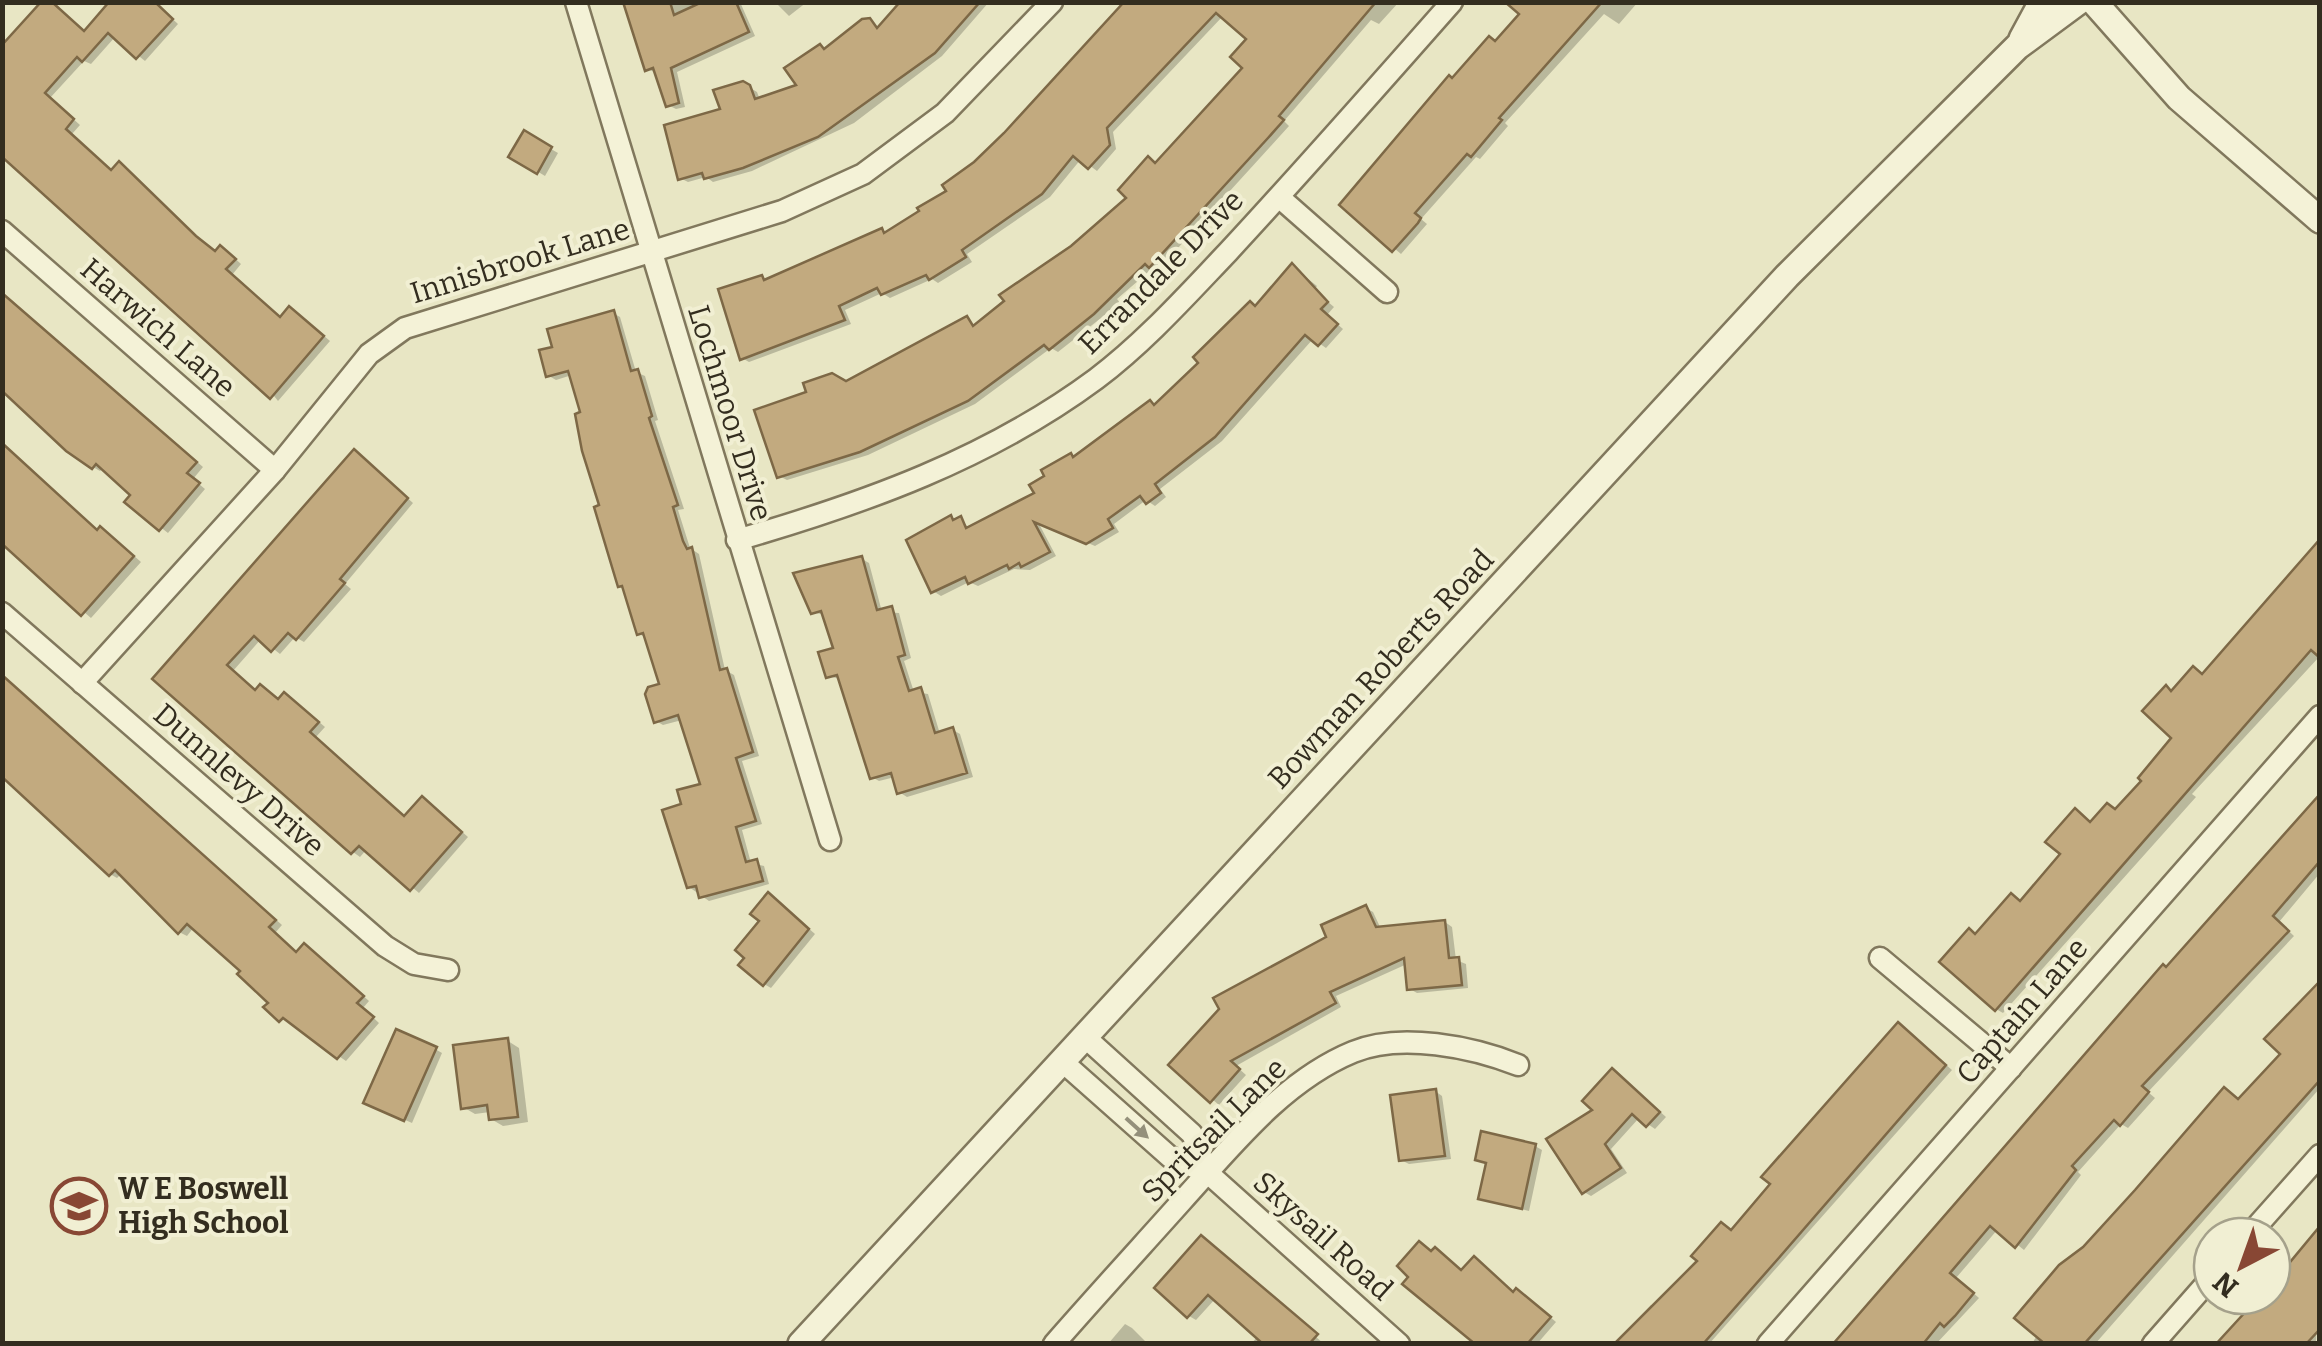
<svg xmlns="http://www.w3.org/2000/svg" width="2322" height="1346" font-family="Bitter,serif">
  <rect width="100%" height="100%" fill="#e8e6c4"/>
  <!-- shadow -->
  <g fill="#0003">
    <polygon points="154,2 178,24 145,61 115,37 91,64 84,61 50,98 80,125 72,134 113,172 127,169 204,243 216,253 228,252 241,264 232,275 281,319 297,313 330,341 278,401 2,51 86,33"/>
    <polygon points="632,2 740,2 755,36 677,72 685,107 676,109 668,105 657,73 647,69"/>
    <polygon points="775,2 807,2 789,16"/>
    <polygon points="903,2 989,2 942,56 854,123 752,171 713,182 706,177 688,182 680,178 742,83 757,92 760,100 800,86 820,46 826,50 869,21 879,28"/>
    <polygon points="1127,2 1399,2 1379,24 1371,20 1284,121 1289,126 1158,270 1153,268 1117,299 1120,303 1058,352 1051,348 975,404 868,455 787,480 779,476 846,384 967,319 976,327 1130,198 1246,68 1249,39 1223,16 1113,132 1116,149 1097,171 1081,159 1050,197 967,254 972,262 938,283 932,279 890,298 882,293 845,310 851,324 749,362 742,358 762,278 767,281 881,230 888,234 949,191"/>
    <polygon points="1517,2 1638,2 1619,24 1604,14 1505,123 1508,126 1480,159 1476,157 1421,219 1427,224 1401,254 1343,205 1453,80 1497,43 1522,14"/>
    <polygon points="525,134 558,153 545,176 512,156"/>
    <polygon points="1293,267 1317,286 1314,290 1334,307 1327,315 1343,329 1326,348 1313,339 1222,441 1160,489 1166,497 1155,506 1146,500 1114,524 1119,532 1095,546 1038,522 1056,556 1030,570 1014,569 978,586 969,582 941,596 933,591 950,518 960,519 970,529 1037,494 1150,403 1156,406"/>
    <polygon points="2,293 203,467 193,479 205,489 168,533 128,502 134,495 103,468 100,471 93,467 2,387"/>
    <polygon points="613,313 620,317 636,372 645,376 658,420 655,421 684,509 678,510 690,548 699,554 725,670 734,675 759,756 742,761 762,824 742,830 751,863 764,866 769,884 709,901 689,887 684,806 703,785 682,720 663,725 656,721 663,685 647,638 639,634 625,589 620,586 572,375 556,380 549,376 555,348"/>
    <polygon points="9,452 99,532 109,534 141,562 91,618 2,542"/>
    <polygon points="362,457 413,503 345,584 351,589 304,642 295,637 280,654 261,639 233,671 257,692 279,701 292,699 325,727 315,738 406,818 429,803 468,837 419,893 367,849 360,857 353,852 155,679"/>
    <polygon points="2320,545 2320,656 2192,794 2196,797 2003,1013 1996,1009 1975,935 2022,903 2092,824 2117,811 2144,780 2175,738 2173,692 2203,676"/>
    <polygon points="862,559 869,563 882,612 899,613 911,658 904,661 914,692 928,694 940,734 953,730 960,734 973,777 907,797 899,792 895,777 879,781 872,777 840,679 828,676 836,649 825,615 812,612"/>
    <polygon points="2,675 282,925 275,933 298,954 305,946 312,950 369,1001 363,1008 379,1023 346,1061 267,1007 271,1002 244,971 194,927 187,936 179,932 122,873 117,878 110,874 2,775"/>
    <polygon points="2320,795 2320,873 2279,922 2294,936 2148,1092 2155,1098 2128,1128 2121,1124 2078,1172 2081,1175 2024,1250 1998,1229 1956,1278 1979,1298 1936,1344 1834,1344"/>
    <polygon points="775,899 815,934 771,988 764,984"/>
    <polygon points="1366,908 1373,912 1381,929 1445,922 1452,927 1456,960 1466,964 1468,988 1417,993 1410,989 1407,964 1336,996 1341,1007 1236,1066 1246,1075 1219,1105 1172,1065"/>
    <polygon points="2320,980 2320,1088 2095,1344 2032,1344 2085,1249 2240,1102 2284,1053 2268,1039"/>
    <polygon points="1905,1029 1952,1070 1709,1344 1614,1344 1651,1305 1657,1309 1732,1232"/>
    <polygon points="508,1041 519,1048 528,1122 503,1126 491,1119 490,1112 475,1114 463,1107"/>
    <polygon points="435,1049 442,1053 412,1123 374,1106"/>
    <polygon points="1619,1075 1666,1117 1655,1129 1639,1118 1611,1149 1627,1173 1591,1196 1584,1192"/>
    <polygon points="1435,1091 1442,1096 1451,1159 1409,1164 1401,1160"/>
    <polygon points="1535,1146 1542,1150 1529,1211 1481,1198 1488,1164 1478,1159"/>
    <polygon points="2320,1229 2316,1344 2219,1344 2261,1296 2272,1296 2272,1283"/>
    <polygon points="1209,1243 1324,1344 1251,1344 1258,1336 1216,1298 1196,1320 1189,1316"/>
    <polygon points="1433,1253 1463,1272 1524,1295 1556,1322 1537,1344 1475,1344"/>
    <polygon points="1125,1324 1132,1328 1148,1344 1108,1344"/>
  </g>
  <!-- building -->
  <g fill="#c2aa7f" stroke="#7d6846" stroke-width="2.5">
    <polygon points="41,2 52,2 84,31 109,2 155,2 173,19 136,59 108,33 82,62 77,57 45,93 74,119 66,129 111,170 119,161 196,236 215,251 220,245 236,259 226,269 280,317 289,306 324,336 270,399 2,157 2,45"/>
    <polygon points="623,2 670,2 674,15 702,2 736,2 749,32 671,68 679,103 666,107 653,68 645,71"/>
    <polygon points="900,2 980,2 935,53 818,137 743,168 704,179 702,173 678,180 664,125 720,109 713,90 743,81 750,85 755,99 796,85 784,68 820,44 824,49 862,19 870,18 877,28"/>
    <polygon points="1124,2 1376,2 1279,116 1284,120 1268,138 1149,268 1145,264 1094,314 1049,350 1044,345 968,401 860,452 777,478 754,410 806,392 803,383 832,373 846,381 967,316 973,326 1004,301 999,295 1071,246 1126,198 1118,190 1148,156 1155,163 1242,68 1230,57 1246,39 1216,13 1107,128 1110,145 1088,169 1073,156 1042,194 962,250 966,257 929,280 926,275 881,295 877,288 839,306 845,320 740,360 718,289 762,275 764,280 882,228 884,233 919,211 917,208 946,191 942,185 974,162 1004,133"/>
    <polygon points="1505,2 1602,2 1499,118 1502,120 1471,157 1467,154 1415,213 1421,218 1418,223 1392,252 1339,205 1449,75 1452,78 1489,36 1495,41 1519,14"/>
    <polygon points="524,130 552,147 537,174 508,157"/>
    <polygon points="1292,263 1328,302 1321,309 1338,324 1318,346 1305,335 1215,437 1155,484 1161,493 1146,504 1140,496 1108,519 1113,528 1086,544 1034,522 1050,552 1021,567 1019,563 1009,569 1007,565 968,584 965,577 931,593 906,540 951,515 953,520 961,516 966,528 1034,493 1029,485 1044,476 1041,470 1071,453 1073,457 1150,400 1154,405 1198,363 1193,357 1250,301 1255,306"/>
    <polygon points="2,293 197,462 187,473 200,483 159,531 124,502 130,495 96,464 92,469 66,451 2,391"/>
    <polygon points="614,310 631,371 638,369 652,416 649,418 678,505 673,507 683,541 687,549 692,547 720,670 727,668 753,752 736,758 756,821 736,827 746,862 757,859 763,881 699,898 696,886 687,888 662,810 681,804 677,790 700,784 678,715 654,723 645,694 648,687 659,684 643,633 637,635 622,586 618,587 594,507 599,505 582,451 575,414 580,412 568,371 546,377 539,350 552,347 547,329"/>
    <polygon points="2,443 97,530 100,526 134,556 81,616 2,544"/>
    <polygon points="354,449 408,498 340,579 345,583 296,640 288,633 271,652 254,636 227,665 255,690 260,684 278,699 284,692 319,722 310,732 404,816 422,796 462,832 410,891 359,846 351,854 152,679"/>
    <polygon points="2320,539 2320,658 2311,650 1995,1011 1939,962 1969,928 1975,934 2011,893 2020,901 2060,854 2045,842 2075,808 2090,822 2107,803 2115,809 2141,781 2138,778 2171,738 2142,711 2166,685 2171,691 2193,666 2202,674"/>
    <polygon points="862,556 877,610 892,606 905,655 898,657 909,691 921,687 935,733 953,727 967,773 897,794 891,773 870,779 837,675 826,678 818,652 833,648 821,611 811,614 793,573"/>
    <polygon points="2,675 276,920 269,927 296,952 304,943 364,996 357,1003 374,1017 337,1059 283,1018 279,1022 263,1007 268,1003 237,974 240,971 187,924 178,934 115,870 109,876 2,777"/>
    <polygon points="2320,794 2320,861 2273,916 2289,931 2142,1086 2149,1092 2120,1126 2114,1120 2072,1166 2076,1170 2015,1248 1990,1226 1950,1273 1974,1293 1955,1316 1944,1327 1940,1323 1923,1344 1833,1344 2163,964 2166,967"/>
    <polygon points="768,892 809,929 763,986 738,965 744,958 735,950 759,921 750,914"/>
    <polygon points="1366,905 1376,927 1445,920 1449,958 1459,957 1462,985 1407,990 1404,958 1330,992 1336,1003 1231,1061 1240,1069 1210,1103 1168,1065 1219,1009 1213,998 1326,937 1321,925"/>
    <polygon points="2320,981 2320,1080 2084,1344 2045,1344 2014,1318 2059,1265 2083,1247 2135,1190 2224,1087 2238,1099 2280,1054 2264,1039"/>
    <polygon points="1898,1022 1946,1065 1777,1260 1703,1344 1614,1344 1697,1261 1691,1256 1721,1222 1731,1230 1770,1184 1761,1177"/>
    <polygon points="396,1029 437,1047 404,1121 363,1103"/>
    <polygon points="508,1038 518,1117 489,1120 487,1105 461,1109 453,1045"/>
    <polygon points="1612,1068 1660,1112 1646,1127 1632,1114 1605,1144 1621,1168 1582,1194 1546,1139 1592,1110 1582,1101"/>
    <polygon points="1436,1089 1445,1156 1399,1161 1390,1095"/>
    <polygon points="1481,1131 1536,1144 1522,1209 1478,1199 1486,1163 1475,1160"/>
    <polygon points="2320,1226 2320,1329 2306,1344 2216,1344 2260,1296 2272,1296 2272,1284"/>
    <polygon points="1201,1235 1318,1334 1309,1344 1263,1344 1208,1295 1187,1318 1154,1288"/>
    <polygon points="1419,1241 1431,1251 1435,1247 1461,1270 1474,1256 1513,1292 1516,1288 1551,1317 1527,1344 1475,1344 1402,1284 1408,1277 1397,1266"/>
  </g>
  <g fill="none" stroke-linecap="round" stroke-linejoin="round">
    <!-- minor casing -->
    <g stroke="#81785d" stroke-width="25">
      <g id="minor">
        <polyline points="576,2 830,840"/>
        <polyline points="1279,197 1387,292"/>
        <polyline points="2,231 275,470"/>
        <path d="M737,540C865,503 988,459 1096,379C1145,342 1186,296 1228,252C1304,170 1378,86 1452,2"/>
        <polyline points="2,613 385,946 414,964 448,970"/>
        <polyline points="82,683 275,470 369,354 405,328 782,211 863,174 945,113 1052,2"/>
        <polyline points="1880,958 2011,1068"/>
        <polyline points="1064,1063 1170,1157 1208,1173 1192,1134 1086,1038"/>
        <polyline points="1208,1173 1399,1344"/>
        <polyline points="2248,1236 2320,1155"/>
        <path d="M1054,1344C1096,1296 1139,1249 1182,1201C1232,1146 1283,1081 1353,1052C1400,1032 1473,1047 1518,1065"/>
        <polyline points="1768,1344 2320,716"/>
        <polyline points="2153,1344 2212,1277"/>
      </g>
    </g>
    <!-- tertiary casing -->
    <g stroke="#81785d" stroke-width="30">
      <g id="tertiary">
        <polyline points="2094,2 2179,98 2320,220"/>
        <polyline points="2022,39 2042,2"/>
        <polyline points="801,1344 1787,276 2017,47 2078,2"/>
      </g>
    </g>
    <!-- minor -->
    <use href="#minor" stroke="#f4f2d7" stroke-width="20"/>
    <!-- tertiary -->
    <use href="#tertiary" stroke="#f4f2d7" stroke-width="25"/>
  </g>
  <!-- one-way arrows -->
  <defs><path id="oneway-solid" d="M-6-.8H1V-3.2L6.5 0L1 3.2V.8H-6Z" transform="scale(2.5)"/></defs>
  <use fill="#94907b" href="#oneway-solid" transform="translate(1137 1128) rotate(42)"/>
  <!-- icons -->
  <defs>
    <g id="school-ring" transform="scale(2.875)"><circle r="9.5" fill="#f1efd3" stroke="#884734" stroke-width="1.5"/><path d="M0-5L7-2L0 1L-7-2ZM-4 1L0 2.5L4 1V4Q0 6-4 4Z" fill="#884734"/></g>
  </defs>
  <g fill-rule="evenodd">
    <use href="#school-ring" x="79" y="1206"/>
  </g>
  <g text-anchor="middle" stroke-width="8" stroke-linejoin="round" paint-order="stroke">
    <!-- street labels -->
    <g font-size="30" fill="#332d1f" stroke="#f1efd3">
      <text transform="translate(520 261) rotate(-17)" y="10">Innisbrook Lane</text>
      <text transform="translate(1161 272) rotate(-45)" y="10">Errandale Drive</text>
      <text transform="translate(158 328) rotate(41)" y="10">Harwich Lane</text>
      <text transform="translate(730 413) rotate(73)" y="10">Lochmoor Drive</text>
      <text transform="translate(1381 669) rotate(-47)" y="10">Bowman Roberts Road</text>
      <text transform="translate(239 780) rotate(41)" y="10">Dunnlevy Drive</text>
      <text transform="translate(2022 1011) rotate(-49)" y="10">Captain Lane</text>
      <text transform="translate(1214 1130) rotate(-45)" y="10">Spritsail Lane</text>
      <text transform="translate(1323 1236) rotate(42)" y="10">Skysail Road</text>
    </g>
    <!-- poi labels -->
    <g font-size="30" font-weight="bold" fill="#332d1f" stroke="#f1efd3" text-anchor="start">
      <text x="118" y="1199">W E Boswell<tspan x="118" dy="34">High School</tspan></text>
    </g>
  </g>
  <!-- border -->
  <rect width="2322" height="1346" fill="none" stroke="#332d1f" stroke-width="10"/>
  <!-- north arrow -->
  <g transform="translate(2242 1266) rotate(221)"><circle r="48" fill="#f1efd3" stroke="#a5a18b" stroke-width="2.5"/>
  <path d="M0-8L18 38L0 25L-18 38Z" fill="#884734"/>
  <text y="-15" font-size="28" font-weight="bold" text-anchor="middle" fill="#332d1f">N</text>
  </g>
</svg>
